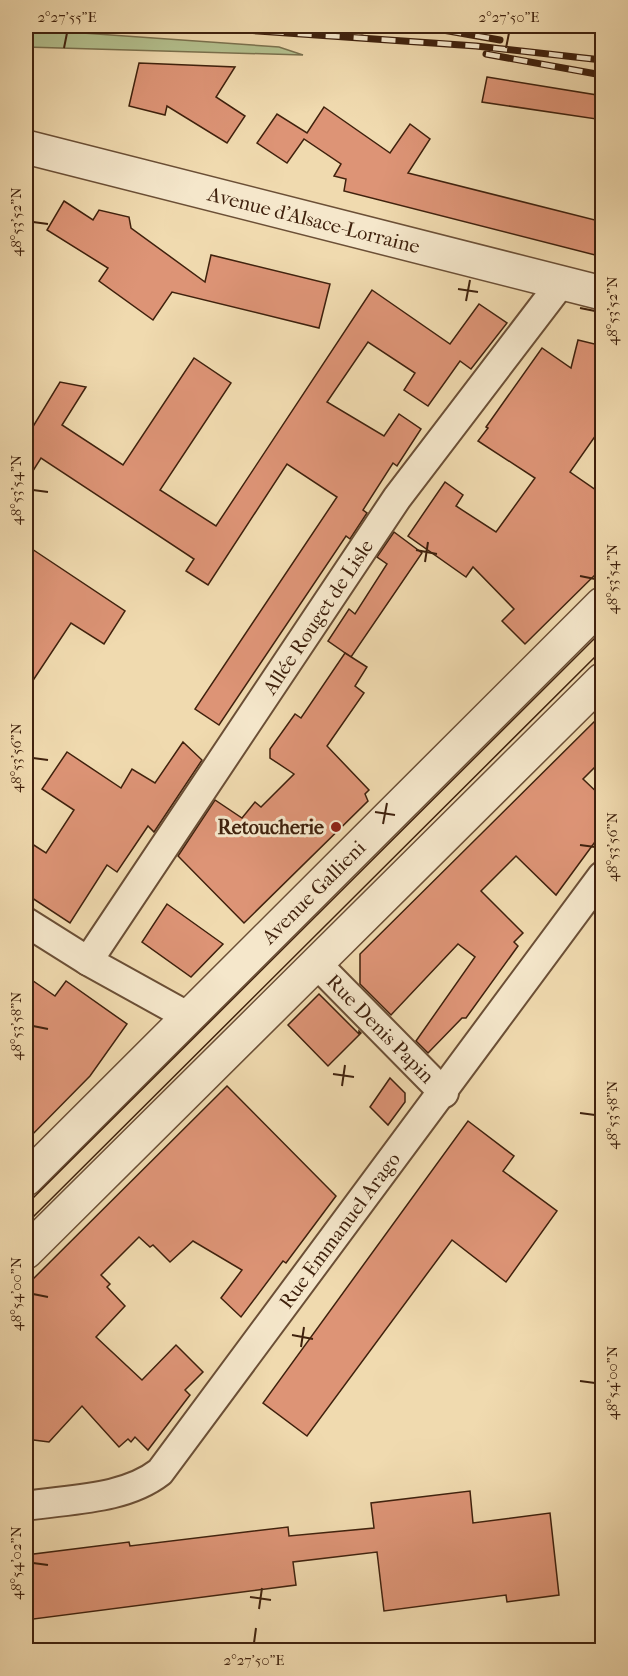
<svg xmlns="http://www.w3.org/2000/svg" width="628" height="1676" font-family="'IM FELL French Canon',serif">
  <rect width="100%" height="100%" fill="#f0daaf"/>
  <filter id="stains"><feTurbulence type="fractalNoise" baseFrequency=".00333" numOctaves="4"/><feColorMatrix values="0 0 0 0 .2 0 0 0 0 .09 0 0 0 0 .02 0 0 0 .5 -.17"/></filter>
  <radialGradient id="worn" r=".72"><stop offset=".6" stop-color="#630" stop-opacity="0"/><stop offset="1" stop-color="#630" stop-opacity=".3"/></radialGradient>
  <!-- green -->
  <polygon fill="#b4c18f" stroke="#7a714e" stroke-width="1.5" points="26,29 279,47 303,55 26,47"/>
  <!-- building -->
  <g fill="#dd9476" stroke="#3f210d" stroke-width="1.5">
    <polygon points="139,63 235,67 216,97 245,116 227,143 167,106 165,115 129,106"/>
    <polygon points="487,77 603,96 603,120 482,102"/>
    <polygon points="324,107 390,153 410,124 430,139 408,173 603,222 603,257 344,191 346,179 334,176 341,164 304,139 287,163 257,143 277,114 307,133"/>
    <polygon points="64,201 93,220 99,210 129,217 131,228 205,282 211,255 330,284 319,328 172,292 153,320 99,281 108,268 47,230"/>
    <polygon points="372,290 450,344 479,304 507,323 471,369 460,361 428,406 404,390 415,373 368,342 327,402 384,436 399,414 421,429 397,466 393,463 363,510 367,513 350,539 346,536 219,725 195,709 337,497 287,464 208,585 186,571 194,559 41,458 26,482 26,438 60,382 86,387 62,425 123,465 194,358 231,383 160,490 216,526"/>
    <polygon points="578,340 603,346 603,425 570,472 603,495 603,567 525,644 502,621 514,609 473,567 466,577 408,536 445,482 463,495 456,506 496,532 535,478 478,441 488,428 486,427 542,348 571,368"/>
    <polygon points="394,532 422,553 351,657 328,641 349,609 355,614 387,564 377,557"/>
    <polygon points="26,545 125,611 104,644 71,623 26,691"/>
    <polygon points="345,653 367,667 355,686 364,693 327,746 369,790 365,794 368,801 244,923 178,856 215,800 242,818 255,802 261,807 294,774 270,758 270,749 295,714 301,718"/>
    <polygon points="603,713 603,759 583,779 603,798 603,831 556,895 516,856 481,891 523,933 514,942 518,946 466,1018 462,1018 428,1053 416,1041 475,957 458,944 391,1015 360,984 360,954"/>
    <polygon points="183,742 202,760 154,832 148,826 117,872 107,865 70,923 26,894 26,840 46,853 74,810 42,789 67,752 121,788 132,769 155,783"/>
    <polygon points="167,904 223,944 191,977 142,942"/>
    <polygon points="26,976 55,996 66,981 127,1024 90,1076 26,1141"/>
    <polygon points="319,994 359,1034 359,1031 361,1033 328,1066 288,1025"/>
    <polygon points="390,1078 405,1093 405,1102 388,1125 370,1107"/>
    <polygon points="227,1086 336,1196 286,1263 283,1261 241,1317 221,1298 242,1270 193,1241 170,1262 153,1245 150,1247 139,1237 101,1275 110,1284 107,1287 125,1306 96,1337 142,1380 176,1345 203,1372 185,1390 190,1395 148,1450 135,1437 131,1442 128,1439 119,1447 82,1406 49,1442 26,1439 26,1286"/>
    <polygon points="468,1121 514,1156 503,1171 557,1211 506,1282 452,1240 307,1436 263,1403"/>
    <polygon points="470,1491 473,1523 550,1513 559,1595 507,1602 506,1595 384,1611 377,1552 293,1562 296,1585 26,1620 26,1555 129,1542 130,1546 288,1527 289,1536 374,1528 371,1503"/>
  </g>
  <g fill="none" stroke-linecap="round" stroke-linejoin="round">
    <!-- minor casing -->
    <g stroke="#6b4f36" stroke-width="32">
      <g id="minor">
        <polyline points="26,922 88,961 189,1017"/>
        <path id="s1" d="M88,961L397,498L561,283"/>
        <path id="s2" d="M316,963L444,1093"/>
        <path id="s3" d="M26,1506C69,1499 124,1500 160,1472L602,876"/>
      </g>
    </g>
    <!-- tertiary casing -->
    <g stroke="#6b4f36" stroke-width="36">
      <g id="tertiary">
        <path id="s4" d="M26,147L602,293"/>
        <path id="s5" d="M26,1179L602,604"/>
        <polyline points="26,1252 602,680"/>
      </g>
    </g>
    <!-- minor -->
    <use href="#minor" stroke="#f5e7cb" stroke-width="28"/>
    <!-- tertiary -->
    <use href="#tertiary" stroke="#f5e7cb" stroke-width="33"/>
    <!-- tram -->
    <g stroke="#3f210d" stroke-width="1.5">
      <polyline points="26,1205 602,631"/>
      <polyline points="26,1224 602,650"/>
    </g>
    <!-- rail casing -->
    <g stroke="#3f210d" stroke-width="7">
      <g id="rail">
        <polyline points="186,26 476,46 602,60"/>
        <polyline points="332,26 362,31"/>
        <polyline points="403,26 426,29"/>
        <polyline points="420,26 500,40"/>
        <polyline points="486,54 602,75"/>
      </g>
    </g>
    <!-- rail -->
    <use href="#rail" stroke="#f5e7cb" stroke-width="4.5" stroke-dasharray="14" stroke-linecap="butt"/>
  </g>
  <!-- ticks -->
  <path fill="none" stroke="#3f210d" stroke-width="2" d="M64,48L67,33M506,48L509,33M33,222L48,224M458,289L478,292M466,301L470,280M580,308L595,311M33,490L48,492M416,550L437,554M425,562L428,542M580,576L595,579M33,758L48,760M375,812L395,815M383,824L387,803M580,845L595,847M33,1026L48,1029M333,1074L354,1077M342,1086L345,1065M580,1113L595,1115M33,1294L48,1297M292,1335L313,1339M301,1347L304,1327M580,1381L595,1383M33,1563L48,1565M250,1597L271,1600M259,1609L262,1588M254,1643L256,1628"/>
  <!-- markers -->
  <circle fill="#8f2418" stroke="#f5e7cb" stroke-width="2" cx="336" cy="827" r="6"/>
  <g text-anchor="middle" stroke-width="6" stroke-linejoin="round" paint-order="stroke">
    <!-- street labels -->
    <g font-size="20" fill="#3f210d" stroke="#f5e7cb">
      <text dy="7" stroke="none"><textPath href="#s4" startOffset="297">Avenue d'Alsace-Lorraine</textPath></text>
      <text dy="7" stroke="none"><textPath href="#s1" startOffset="414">Allée Rouget de Lisle</textPath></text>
      <text dy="7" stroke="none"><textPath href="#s5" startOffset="406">Avenue Gallieni</textPath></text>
      <text dy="7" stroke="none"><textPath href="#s2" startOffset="92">Rue Denis Papin</textPath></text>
      <text dy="7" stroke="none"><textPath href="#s3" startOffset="441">Rue Emmanuel Arago</textPath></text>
    </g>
    <!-- poi labels -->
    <g font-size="20" font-weight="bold" fill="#3f210d" stroke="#f5e7cb" text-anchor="end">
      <text x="324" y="834">Retoucherie</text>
    </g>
  </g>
  <!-- margin -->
  <rect width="628" height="1676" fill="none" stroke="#f0daaf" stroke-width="66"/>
  <rect x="33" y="33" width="562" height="1610" fill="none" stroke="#3f210d" stroke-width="2"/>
  <g font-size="15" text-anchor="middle" fill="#3f210d">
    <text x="67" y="22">2°27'55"E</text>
    <text x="509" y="22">2°27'50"E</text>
    <text transform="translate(16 222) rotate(-90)" y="5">48°53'52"N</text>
    <text transform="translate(612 311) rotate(-90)" y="5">48°53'52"N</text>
    <text transform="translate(16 490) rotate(-90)" y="5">48°53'54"N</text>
    <text transform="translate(612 579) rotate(-90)" y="5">48°53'54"N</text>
    <text transform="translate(16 758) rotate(-90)" y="5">48°53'56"N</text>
    <text transform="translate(612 847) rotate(-90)" y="5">48°53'56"N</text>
    <text transform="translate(16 1026) rotate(-90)" y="5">48°53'58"N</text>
    <text transform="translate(612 1115) rotate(-90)" y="5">48°53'58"N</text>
    <text transform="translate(16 1294) rotate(-90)" y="5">48°54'00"N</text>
    <text transform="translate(612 1383) rotate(-90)" y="5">48°54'00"N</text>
    <text transform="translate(16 1563) rotate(-90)" y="5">48°54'02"N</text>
    <text x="254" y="1665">2°27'50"E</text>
  </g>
  <rect width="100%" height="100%" filter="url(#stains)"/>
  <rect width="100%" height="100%" fill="url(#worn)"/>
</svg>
